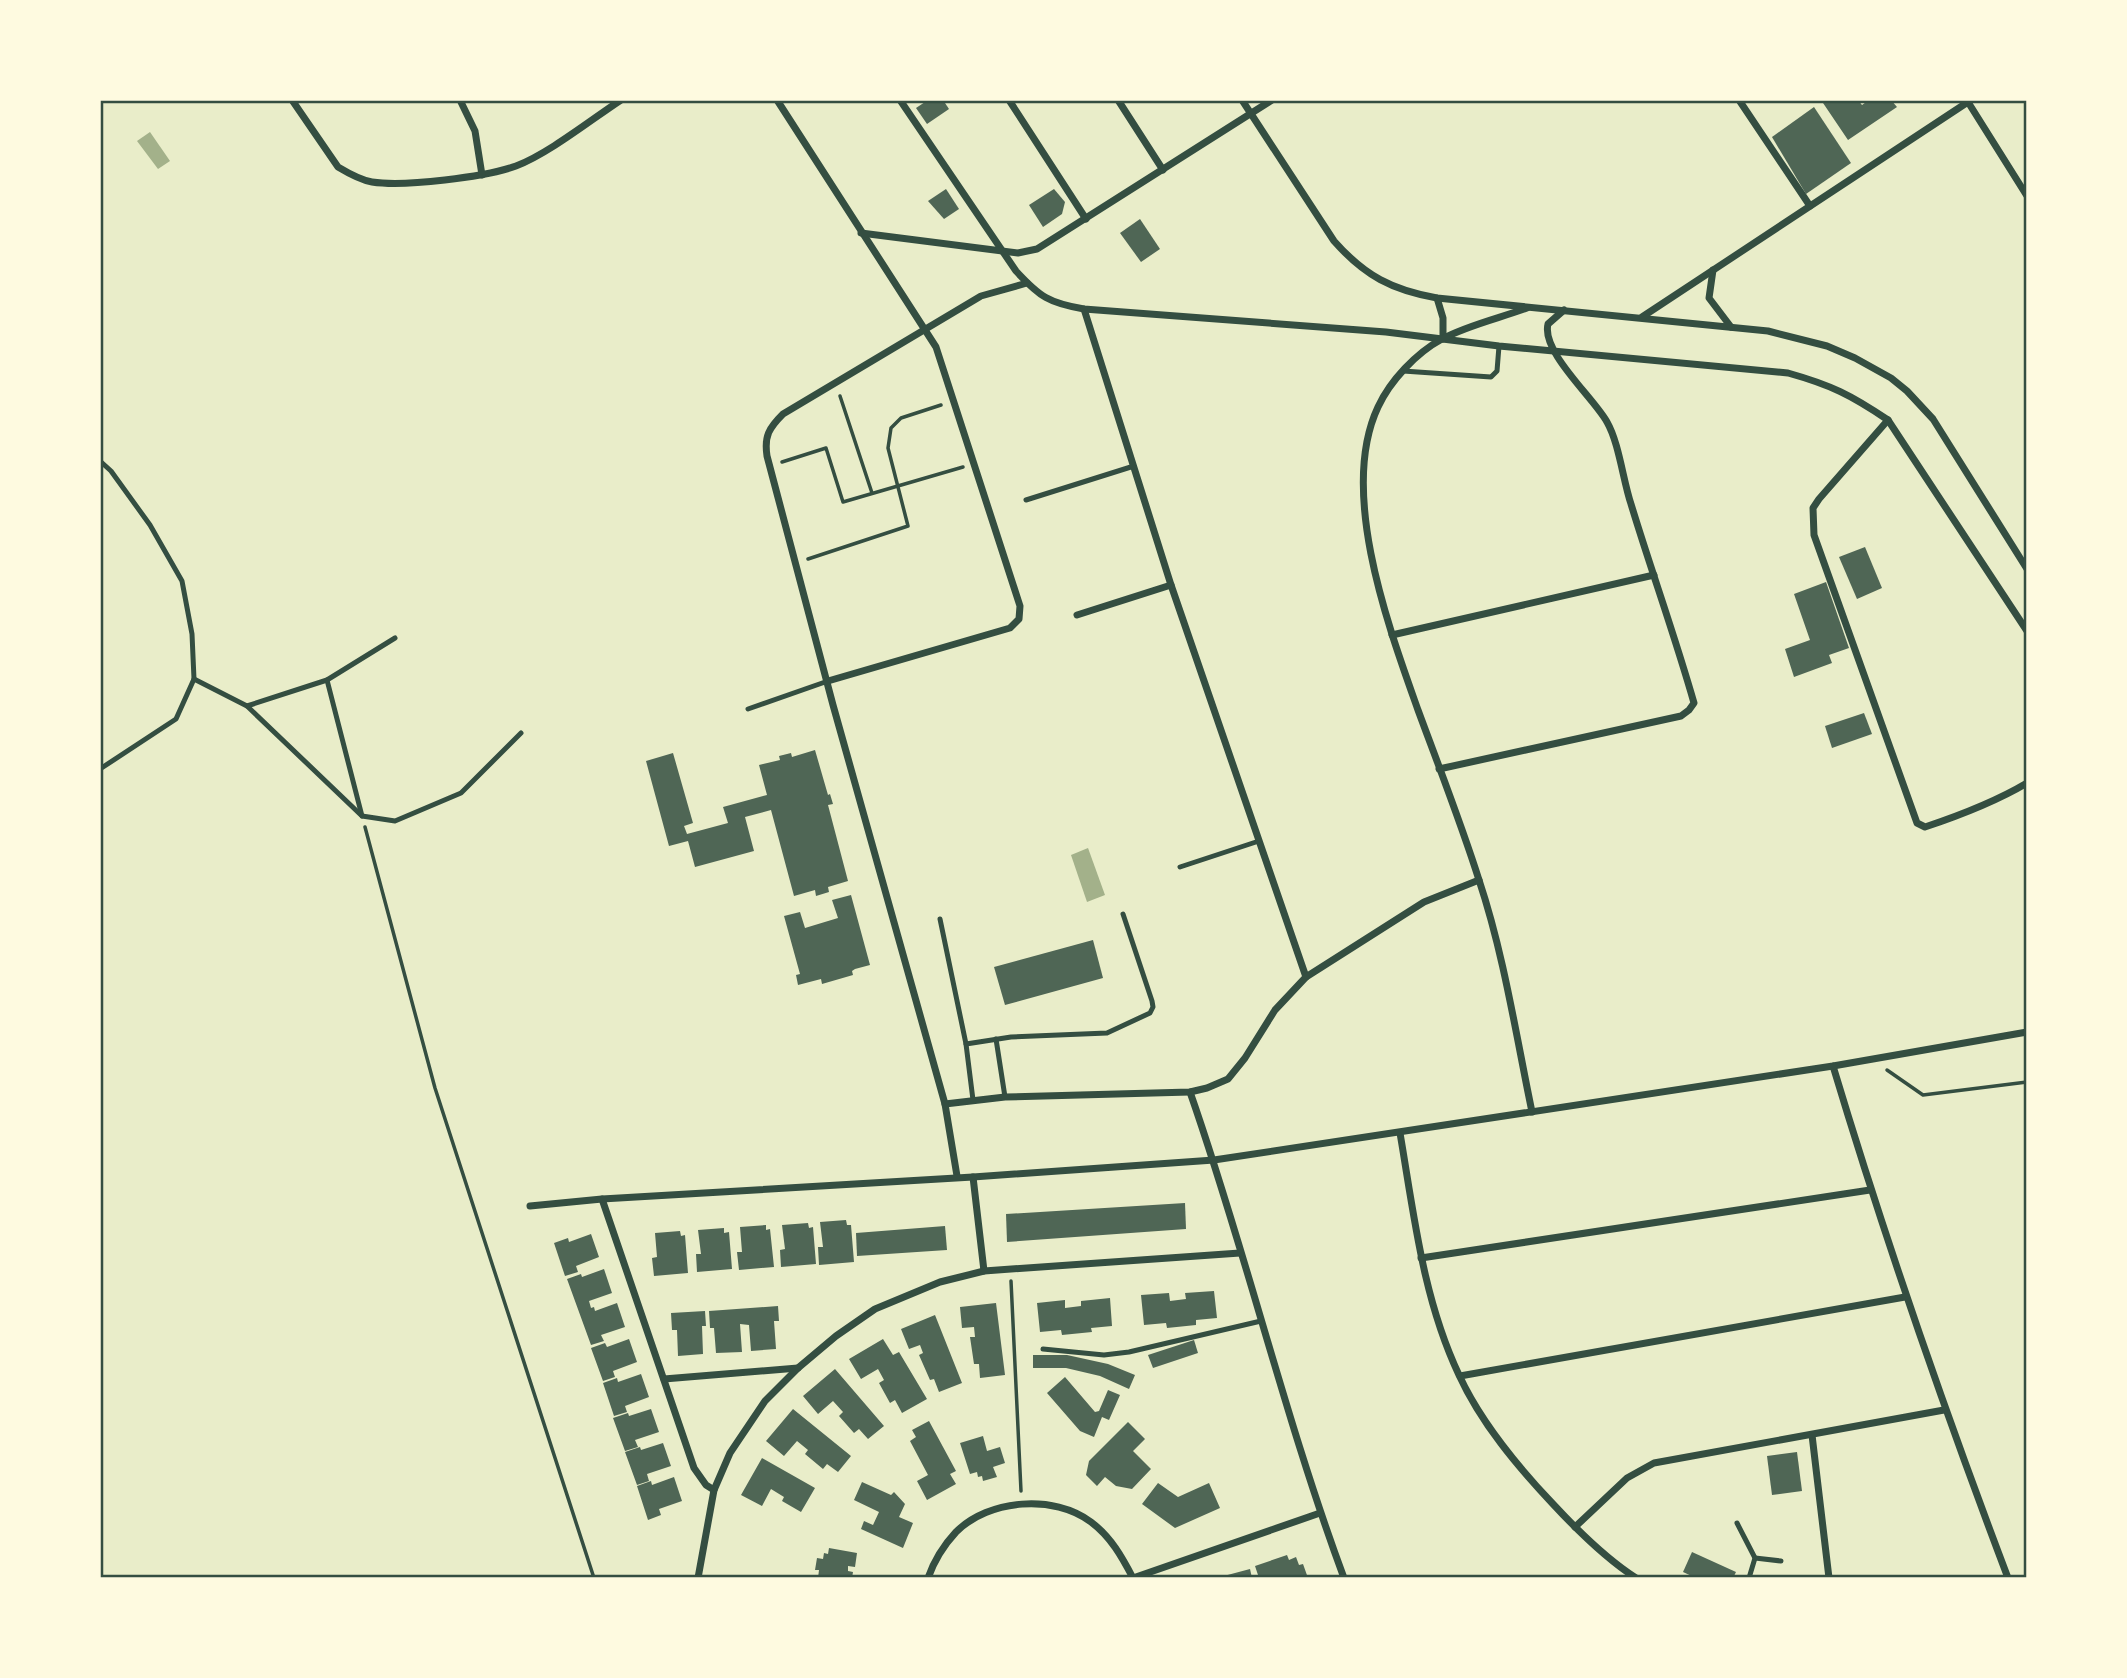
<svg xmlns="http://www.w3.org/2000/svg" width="2127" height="1678" font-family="'Roboto Serif',serif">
  <rect width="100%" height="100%" fill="#e9edc9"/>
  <!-- water -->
  <g fill="#a3b18a">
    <polygon points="150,132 170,161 158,169 137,141"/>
    <polygon points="1088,848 1105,895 1087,902 1071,855"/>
  </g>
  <!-- building -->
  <g fill="#4f6655">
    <polygon points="928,100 943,100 949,109 927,124 916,108"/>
    <polygon points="1821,100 1858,100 1862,105 1869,100 1891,100 1897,107 1848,140"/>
    <polygon points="1814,107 1851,163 1806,194 1772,137"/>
    <polygon points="946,189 959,209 944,219 928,201"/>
    <polygon points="1054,189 1065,202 1062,214 1043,227 1029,205"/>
    <polygon points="1140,219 1160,249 1141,262 1120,233"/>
    <polygon points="1865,547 1882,588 1857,599 1839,557"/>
    <polygon points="1826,582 1849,648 1829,655 1832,663 1794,677 1785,649 1810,640 1794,594"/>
    <polygon points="1864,713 1872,734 1832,748 1825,726"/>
    <polygon points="815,750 828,795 830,794 833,804 828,805 848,881 828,887 829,892 816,896 815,890 794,896 771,810 745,817 754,851 695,867 688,841 669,846 646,761 673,753 693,823 684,826 687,834 728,823 723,807 767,795 759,765 780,760 779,756 791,753 792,757"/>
    <polygon points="851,895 870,965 855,969 852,971 853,975 822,984 821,979 798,985 796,975 800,974 784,916 800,912 805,928 838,918 832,900"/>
    <polygon points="1093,940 1103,978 1005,1005 994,967"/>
    <polygon points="1185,1203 1186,1229 1007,1242 1006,1214"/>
    <polygon points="846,1220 847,1225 851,1225 854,1262 819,1265 818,1247 823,1247 820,1222"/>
    <polygon points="808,1223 809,1228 813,1227 816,1264 781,1267 780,1250 785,1249 782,1225"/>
    <polygon points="766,1225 766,1230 770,1229 774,1267 739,1270 737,1252 742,1252 740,1227"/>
    <polygon points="945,1226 947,1250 857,1256 856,1233"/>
    <polygon points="724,1228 724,1233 729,1232 732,1269 697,1272 696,1254 701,1254 698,1230"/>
    <polygon points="680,1231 681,1236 685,1235 688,1273 654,1276 652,1258 657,1257 655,1233"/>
    <polygon points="591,1234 599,1257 576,1266 578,1272 565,1276 554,1243 568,1238 569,1242"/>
    <polygon points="604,1269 612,1293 589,1301 591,1308 594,1307 595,1311 617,1303 625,1327 601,1335 604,1341 591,1345 567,1279 581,1274 582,1277"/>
    <polygon points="1214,1291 1217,1318 1196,1320 1196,1325 1167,1328 1166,1323 1144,1325 1141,1295 1169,1293 1170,1301 1186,1299 1185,1293"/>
    <polygon points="1110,1298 1112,1326 1091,1328 1092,1332 1062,1335 1061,1330 1040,1332 1037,1303 1065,1300 1065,1308 1081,1306 1081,1301"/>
    <polygon points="996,1303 1005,1375 980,1378 979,1364 974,1364 970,1337 975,1337 974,1327 962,1328 960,1307"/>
    <polygon points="778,1306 779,1321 774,1321 776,1349 751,1351 749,1325 740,1324 742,1352 716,1353 714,1328 710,1328 709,1311"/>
    <polygon points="705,1311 706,1326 702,1326 703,1354 678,1356 677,1330 672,1330 671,1313"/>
    <polygon points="935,1315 962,1383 939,1392 934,1379 930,1380 919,1355 923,1353 920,1345 909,1349 901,1329"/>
    <polygon points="629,1339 637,1362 613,1371 615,1377 603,1381 591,1348 605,1343 607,1347"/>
    <polygon points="883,1339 893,1355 899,1352 927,1399 902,1413 895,1400 890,1403 879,1383 884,1380 878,1369 861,1379 849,1359"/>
    <polygon points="1194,1340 1198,1353 1153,1368 1148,1355"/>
    <polygon points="1033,1355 1067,1355 1108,1364 1135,1375 1129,1389 1100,1376 1066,1368 1033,1368"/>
    <polygon points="835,1369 884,1426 868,1439 859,1429 854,1433 839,1416 843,1412 833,1401 818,1414 803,1396"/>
    <polygon points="641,1374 649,1397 625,1406 627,1412 614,1416 603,1383 617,1378 618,1382"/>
    <polygon points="1065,1377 1095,1412 1099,1411 1108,1390 1120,1395 1109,1420 1102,1417 1094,1437 1080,1431 1047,1393"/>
    <polygon points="651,1409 659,1432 635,1440 638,1447 625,1451 613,1418 628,1413 629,1416"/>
    <polygon points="793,1409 851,1456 838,1472 827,1464 823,1469 805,1454 808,1450 797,1441 784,1456 766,1441"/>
    <polygon points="929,1421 956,1471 950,1474 956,1484 927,1500 917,1481 928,1475 910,1441 916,1437 912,1430"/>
    <polygon points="1128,1422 1145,1439 1133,1451 1151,1469 1132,1489 1116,1486 1105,1477 1097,1486 1086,1475 1089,1461"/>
    <polygon points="983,1436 987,1451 1000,1447 1005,1463 993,1467 997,1477 983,1481 982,1476 978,1477 977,1472 970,1474 960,1443"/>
    <polygon points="663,1443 671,1466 647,1474 649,1481 637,1485 625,1452 640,1447 641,1450"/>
    <polygon points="1797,1452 1802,1491 1772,1495 1767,1456"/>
    <polygon points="762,1458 815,1488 801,1512 782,1501 784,1497 771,1489 762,1506 741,1495"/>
    <polygon points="674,1477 682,1501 659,1509 661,1515 648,1520 637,1486 651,1481 652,1485"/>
    <polygon points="862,1482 891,1495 894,1492 905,1504 899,1517 913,1523 903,1548 861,1529 864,1521 873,1525 879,1512 854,1500"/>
    <polygon points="1158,1483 1178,1497 1209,1483 1220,1508 1175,1528 1142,1504"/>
    <polygon points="829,1548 857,1553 855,1567 848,1566 848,1571 853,1572 852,1578 818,1578 819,1570 815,1570 817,1558 823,1559 824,1553 828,1554"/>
    <polygon points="1692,1552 1736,1572 1733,1578 1696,1578 1683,1572"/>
    <polygon points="1287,1555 1289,1560 1296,1557 1299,1565 1303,1564 1308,1578 1259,1578 1255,1566"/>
    <polygon points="1250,1569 1252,1578 1220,1578 1220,1577"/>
  </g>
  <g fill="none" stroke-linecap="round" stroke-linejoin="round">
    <!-- path -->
    <g stroke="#344e41" stroke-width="3.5">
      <polyline points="840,396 872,493"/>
      <polyline points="782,462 826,448 843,502 963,467"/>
      <polyline points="808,559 908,526 888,448 891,428 901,418 941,405"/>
      <polyline points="365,827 435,1088 594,1578"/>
      <polyline points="1887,1070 1923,1095 2027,1082"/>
      <polyline points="1011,1281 1021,1491"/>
    </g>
    <!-- service -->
    <g stroke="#344e41" stroke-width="5">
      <polyline points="1403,371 1491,377 1497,371 1499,346"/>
      <polyline points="100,461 111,471 150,525 182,581 192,634 194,679 176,719 100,769"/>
      <polyline points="1026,500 1134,466"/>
      <polyline points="194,679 247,706 362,816 395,821 461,793 521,733"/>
      <polyline points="327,680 362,816"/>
      <polyline points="247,706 327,680 395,638"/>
      <polyline points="748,709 828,681"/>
      <polyline points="1180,867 1259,841"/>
      <polyline points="940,919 966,1044 973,1100"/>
      <polyline points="996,1039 1005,1097"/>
      <polyline points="966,1044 1011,1037 1107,1033 1150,1013 1153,1007 1152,1001 1123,914"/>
      <polyline points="1043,1349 1104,1355 1129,1352 1261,1321"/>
      <polyline points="1737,1523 1755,1558 1749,1578"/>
      <polyline points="1755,1558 1781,1561"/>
    </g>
    <!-- minor -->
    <g stroke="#344e41" stroke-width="7">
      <path d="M292,100L338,167C348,173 360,180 372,182C405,187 485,177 516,166C548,154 592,119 621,100"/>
      <polyline points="460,100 475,131 482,175"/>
      <polyline points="777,100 936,347 1020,606 1019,619 1010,628 828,681"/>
      <path d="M900,100L1016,271C1040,297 1049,303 1084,309L1386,332L1499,346L1788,373C1831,385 1851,395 1888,420L2027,631"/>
      <polyline points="1009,100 1086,219"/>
      <polyline points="1118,100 1163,170"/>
      <path d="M1242,100L1334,241C1365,276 1392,290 1437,298L1768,331L1827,346L1855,358L1891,378L1907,391L1933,419L2027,569"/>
      <polyline points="1739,100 1810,206"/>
      <polyline points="1968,102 2027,196"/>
      <polyline points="861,233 1018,253 1037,249 1272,100"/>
      <polyline points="1713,270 1709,298 1731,327"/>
      <polyline points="1437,298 1443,318 1443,339"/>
      <path d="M1527,308C1500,318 1468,325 1442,339C1416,353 1390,381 1378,407C1338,492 1389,628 1418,710C1439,767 1461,823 1479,880C1504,955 1516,1035 1532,1112"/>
      <polyline points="1084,309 1171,585 1306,977"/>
      <polyline points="1642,317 1971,100"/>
      <path d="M1888,420L1819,499L1813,508L1814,535L1917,823L1925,827C1961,815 1995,802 2027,783"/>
      <polyline points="1077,615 1171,585"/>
      <polyline points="1392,635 1654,575"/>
      <path d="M1439,769L1681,716L1689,710L1694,703C1675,636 1651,570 1631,504C1623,480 1619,443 1607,422C1594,398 1541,352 1548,324L1564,310"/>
      <path d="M1833,1066C1885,1239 1944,1409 2008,1578"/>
      <path d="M1190,1092C1246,1252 1285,1419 1344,1578"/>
      <polyline points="945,1104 1005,1097 1190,1092 1207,1088 1228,1079 1245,1058 1275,1010 1306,977 1424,902 1479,880"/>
      <path d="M1400,1133C1414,1215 1423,1299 1459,1375C1481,1423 1517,1466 1553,1504C1578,1531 1605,1558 1636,1578"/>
      <path d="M957,1176L945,1104L833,705L767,456C764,436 769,428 783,414L981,296L1027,283"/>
      <polyline points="973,1177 984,1271"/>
      <polyline points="602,1199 694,1468 706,1485 714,1490"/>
      <polyline points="530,1206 602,1199 973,1177 1214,1160 1833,1066 2027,1032"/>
      <polyline points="1421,1258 1870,1190"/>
      <polyline points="1460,1376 1905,1297"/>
      <polyline points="664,1379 798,1368"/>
      <polyline points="1812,1435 1829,1578"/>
      <polyline points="1575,1527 1627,1478 1654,1463 1944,1410"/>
      <polyline points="698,1578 714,1490 730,1453 765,1401 798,1368 836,1336 875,1309 940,1282 984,1271 1240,1253"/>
      <path d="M928,1578C934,1561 943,1546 956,1532C989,1499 1054,1494 1091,1522C1111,1537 1122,1557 1133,1578"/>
      <polyline points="1133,1578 1320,1513"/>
    </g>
  </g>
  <!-- border -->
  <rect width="2127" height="1678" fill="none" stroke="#fefae0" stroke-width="203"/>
  <rect x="102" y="102" width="1923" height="1474" fill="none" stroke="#344e41" stroke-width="2.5"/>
</svg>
